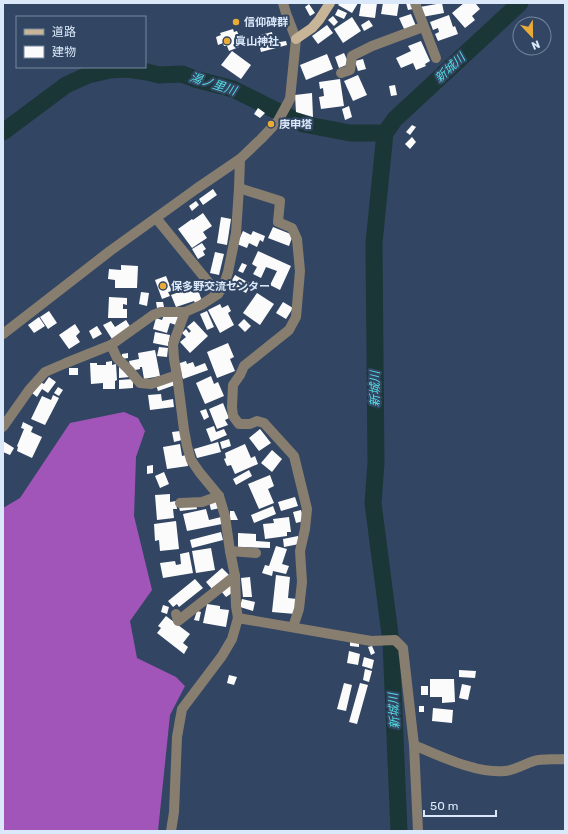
<svg xmlns="http://www.w3.org/2000/svg" width="568" height="834" font-family="Rubik,'Noto Sans JP',sans-serif">
  <rect width="100%" height="100%" fill="#324663"/>
  <!-- forest -->
  <polygon fill="#a155b8" points="124,412 138,418 145,431 136,457 134,516 152,590 130,621 137,658 176,677 185,686 170,715 158,831 3,831 3,508 20,498 70,423"/>
  <g fill="none" stroke-linecap="round" stroke-linejoin="round">
    <!-- river -->
    <g stroke="#1b3636" stroke-width="17">
      <polyline points="3,132 66,85 88,75 110,70 127,69 147,72 159,75 182,74 195,79 233,89 303,124 350,133 385,133"/>
      <polyline points="399,831 391,642 373,503 376,463 374,243 385,133 395,119 520,3"/>
    </g>
  </g>
  <!-- building -->
  <g fill="#fbfbfb">
    <polygon points="340,3 358,3 352,13 338,5"/>
    <polygon points="361,3 377,3 375,18 359,16"/>
    <polygon points="383,3 399,3 397,16 381,14"/>
    <polygon points="406,3 411,3 413,9 408,10"/>
    <polygon points="442,3 444,13 422,17 420,7"/>
    <polygon points="464,3 478,3 476,4 480,9 472,16 475,20 465,28 452,13"/>
    <polygon points="309,4 315,13 310,16 305,7"/>
    <polygon points="338,9 347,13 344,19 335,15"/>
    <polygon points="411,14 416,26 405,31 399,18"/>
    <polygon points="449,15 453,27 455,26 458,34 438,41 435,34 439,32 438,28 433,30 430,22"/>
    <polygon points="333,16 338,22 334,26 328,20"/>
    <polygon points="352,17 361,31 343,43 334,29"/>
    <polygon points="369,20 373,26 364,31 361,25"/>
    <polygon points="327,25 333,33 318,44 312,36"/>
    <polygon points="233,29 234,32 237,31 240,38 236,39 239,47 229,51 227,46 224,46 223,43 218,45 216,37 221,35 220,33"/>
    <polygon points="272,32 273,38 279,37 280,42 286,41 287,45 261,52 257,36"/>
    <polygon points="421,41 430,61 425,64 426,66 416,70 413,63 401,68 396,58 411,51 408,46"/>
    <polygon points="232,51 251,65 241,79 221,65"/>
    <polygon points="344,53 349,64 339,68 335,57"/>
    <polygon points="327,54 333,69 306,80 300,65"/>
    <polygon points="363,59 366,69 358,71 355,61"/>
    <polygon points="358,75 367,95 353,101 344,81"/>
    <polygon points="340,79 344,106 321,109 319,97 324,96 323,88 320,89 319,82"/>
    <polygon points="395,85 397,95 391,96 389,86"/>
    <polygon points="312,93 313,117 296,112 295,95"/>
    <polygon points="349,106 352,117 345,120 342,109"/>
    <polygon points="258,108 265,113 260,118 254,114"/>
    <polygon points="412,125 416,127 410,135 406,132"/>
    <polygon points="412,137 416,142 410,149 405,144"/>
    <polygon points="213,189 217,195 203,205 199,199"/>
    <polygon points="196,201 199,205 192,211 189,206"/>
    <polygon points="203,213 212,226 203,232 207,238 192,248 178,229 192,219 193,220"/>
    <polygon points="221,217 231,219 227,245 217,243"/>
    <polygon points="273,227 293,235 289,246 268,238"/>
    <polygon points="243,231 251,235 253,231 265,236 263,242 260,240 257,247 249,243 247,248 237,244"/>
    <polygon points="202,243 206,249 203,251 205,255 198,259 192,249"/>
    <polygon points="258,251 291,266 280,290 270,285 277,271 266,267 261,278 253,274 257,267 252,264"/>
    <polygon points="215,252 224,254 219,275 210,273"/>
    <polygon points="242,263 247,265 243,273 238,271"/>
    <polygon points="121,265 138,266 137,288 115,288 115,280 108,279 109,269 121,270"/>
    <polygon points="235,275 251,284 246,293 230,284"/>
    <polygon points="166,276 172,291 168,292 170,296 162,299 155,280"/>
    <polygon points="190,288 191,292 198,290 202,301 195,303 194,301 176,307 171,295"/>
    <polygon points="141,292 149,293 147,306 139,304"/>
    <polygon points="257,293 274,304 260,325 243,313"/>
    <polygon points="109,297 127,298 127,305 123,304 123,309 127,309 127,318 108,318"/>
    <polygon points="156,302 163,302 164,307 157,308"/>
    <polygon points="283,302 293,308 286,319 276,313"/>
    <polygon points="220,304 222,308 228,305 231,311 228,313 234,325 220,333 208,310"/>
    <polygon points="49,311 57,323 48,329 40,317"/>
    <polygon points="207,311 214,327 207,330 200,314"/>
    <polygon points="164,315 179,316 176,325 170,323 167,333 153,329 156,318 162,320"/>
    <polygon points="39,317 45,326 34,333 28,325"/>
    <polygon points="244,319 251,326 245,332 238,325"/>
    <polygon points="126,320 131,328 112,339 103,325 111,321 115,327"/>
    <polygon points="194,321 208,336 190,353 180,342 186,337 182,333 186,329 189,333 191,331 187,327"/>
    <polygon points="75,324 80,332 76,336 80,342 69,349 59,335"/>
    <polygon points="97,326 102,334 93,339 89,331"/>
    <polygon points="155,332 170,335 168,346 153,343"/>
    <polygon points="228,343 234,357 230,359 235,371 217,378 207,352"/>
    <polygon points="159,347 168,348 167,357 157,356"/>
    <polygon points="155,350 160,376 144,379 142,367 140,367 140,369 131,371 129,361 139,359 138,353"/>
    <polygon points="128,353 128,358 122,359 122,354"/>
    <polygon points="112,361 112,365 116,364 117,380 115,381 115,389 103,389 103,383 91,384 90,363 97,363 97,365 106,365 106,362"/>
    <polygon points="186,361 187,364 193,362 195,367 205,363 208,370 183,379 177,364"/>
    <polygon points="119,367 123,367 130,377 119,378"/>
    <rect x="69" y="368" width="9" height="7"/>
    <polygon points="211,376 214,384 218,382 224,396 205,404 196,383"/>
    <polygon points="49,377 56,382 48,393 42,389 37,397 32,393 40,382 44,384"/>
    <polygon points="133,379 133,388 119,389 119,380"/>
    <polygon points="173,379 175,385 158,391 156,385"/>
    <polygon points="58,387 63,390 59,396 54,393"/>
    <polygon points="161,394 162,401 173,399 174,407 150,410 148,395"/>
    <polygon points="53,395 59,398 45,425 31,419 42,396 51,400"/>
    <polygon points="223,403 229,418 225,420 228,425 217,429 209,409"/>
    <polygon points="206,409 209,417 204,420 200,411"/>
    <polygon points="23,422 33,427 31,432 42,437 32,458 17,451 18,447 17,446 24,429 21,428"/>
    <polygon points="214,426 216,432 224,429 227,435 211,442 206,429"/>
    <polygon points="260,429 271,443 259,451 249,438"/>
    <polygon points="180,431 182,440 174,442 172,432"/>
    <polygon points="229,439 231,446 222,449 220,442"/>
    <polygon points="3,441 14,448 10,455 3,452"/>
    <polygon points="218,442 221,452 197,458 194,449"/>
    <polygon points="180,444 182,456 186,455 188,466 167,469 163,447"/>
    <polygon points="245,444 251,458 255,456 258,464 235,474 231,465 227,466 224,459 226,458 225,453"/>
    <polygon points="272,450 282,459 272,472 261,463"/>
    <polygon points="153,465 153,473 147,474 147,466"/>
    <polygon points="249,470 252,476 236,485 233,479"/>
    <polygon points="164,472 169,484 160,488 155,476"/>
    <polygon points="270,475 274,486 268,489 274,503 259,509 248,484"/>
    <polygon points="170,494 170,502 176,501 177,509 173,509 174,518 157,520 155,495"/>
    <polygon points="295,497 298,506 281,511 278,502"/>
    <polygon points="218,500 220,508 211,510 209,502"/>
    <polygon points="196,505 197,509 180,511 179,507"/>
    <polygon points="273,506 276,514 254,523 251,515"/>
    <polygon points="206,509 209,520 221,517 222,524 187,531 183,514"/>
    <polygon points="301,510 304,521 296,523 293,512"/>
    <polygon points="230,511 234,511 238,520 230,520"/>
    <polygon points="289,517 291,532 287,532 287,536 265,539 263,524 274,523 273,519"/>
    <polygon points="176,521 179,549 160,551 159,540 155,541 154,524"/>
    <polygon points="221,532 223,540 192,548 190,540"/>
    <polygon points="238,533 256,534 256,541 270,542 270,548 238,547"/>
    <polygon points="298,536 299,544 284,547 283,539"/>
    <polygon points="276,546 287,549 282,564 289,566 286,574 273,571 272,576 262,573 265,565 269,566"/>
    <polygon points="211,548 215,570 196,573 192,551"/>
    <polygon points="189,552 193,573 163,578 160,563 175,561 176,565 181,564 180,554"/>
    <polygon points="222,568 229,575 212,589 206,582"/>
    <polygon points="276,575 290,577 288,598 297,599 295,614 272,612"/>
    <polygon points="250,577 252,597 243,597 241,578"/>
    <polygon points="195,579 203,588 179,607 177,604 173,607 168,601"/>
    <polygon points="231,584 232,593 226,597 221,591"/>
    <polygon points="242,599 255,602 253,611 240,607"/>
    <polygon points="207,604 220,606 220,609 229,610 226,627 203,623"/>
    <polygon points="163,605 169,607 167,614 161,612"/>
    <polygon points="197,611 201,612 199,621 194,620"/>
    <polygon points="166,616 190,634 183,643 188,647 184,654 157,633 161,628 158,626"/>
    <polygon points="350,641 359,643 359,647 350,646"/>
    <polygon points="372,646 375,653 371,655 368,647"/>
    <polygon points="349,651 360,654 358,665 347,663"/>
    <polygon points="364,657 374,660 372,669 362,666"/>
    <polygon points="365,669 372,671 369,682 363,680"/>
    <polygon points="459,670 476,671 475,678 459,677"/>
    <polygon points="229,675 237,677 234,685 227,683"/>
    <polygon points="430,679 454,679 455,702 442,703 442,697 430,697"/>
    <polygon points="344,683 352,685 346,711 337,709"/>
    <polygon points="360,683 368,685 357,724 349,722"/>
    <polygon points="462,684 471,686 468,700 459,698"/>
    <rect x="421" y="686" width="7" height="9"/>
    <rect x="419" y="706" width="5" height="6"/>
    <polygon points="433,708 453,710 452,723 432,721"/>
  </g>
  <g fill="none" stroke-linecap="round" stroke-linejoin="round">
    <!-- minor -->
    <g stroke="#887e6f" stroke-width="10">
      <polyline points="415,3 436,58"/>
      <polyline points="341,73 350,70 352,56 372,46 423,27"/>
      <polyline points="239,188 280,201 278,222 292,228 297,239 300,271 296,317 289,330 244,366 240,375 233,385 232,407 233,416 239,424 250,424 257,421 264,423 294,456 307,509 305,529 300,551 302,582 299,609 293,627"/>
      <polyline points="156,218 218,294"/>
      <polyline points="3,334 110,251 196,189 240,159 261,139 278,121 290,99 296,39 286,13 283,3"/>
      <polyline points="111,345 117,358 129,370 140,383 151,384 177,375"/>
      <polyline points="3,427 29,390 45,372 66,363 111,345 153,315 161,312 185,312"/>
      <polyline points="180,503 202,502 219,496"/>
      <polyline points="230,551 256,553"/>
      <polyline points="176,614 178,621 235,576"/>
      <polyline points="238,618 371,641 395,640 403,648 414,745 418,831"/>
      <path d="M414,745C440,756 477,774 505,771C516,770 524,764 534,761C544,758 555,760 565,759"/>
      <polyline points="171,831 172,825 174,812 177,737 182,709 222,656 232,639 238,618 236,606 235,576 230,551 225,516 219,496 200,473 191,460 187,446 184,430 177,375 174,359 173,344 185,312 201,305 218,294 224,285 228,272 236,233 239,188 240,159"/>
    </g>
    <!-- major -->
    <polyline stroke="#c8b496" stroke-width="10" points="296,39 312,28 319,20 330,3"/>
  </g>
  <!-- markers -->
  <g fill="#e9aa38" stroke="#324663" stroke-width="1.5">
    <circle cx="236" cy="22" r="4"/>
    <circle cx="227" cy="41" r="4"/>
    <circle cx="271" cy="124" r="4"/>
    <circle cx="163" cy="286" r="4"/>
  </g>
  <g text-anchor="middle" stroke-width="4" stroke-linejoin="round" paint-order="stroke">
    <!-- poi labels -->
    <g font-size="11" font-weight="bold" fill="#dbe8fa" stroke="#324663" text-anchor="start">
      <text x="244" y="26">信仰碑群</text>
      <text x="235" y="45">眞山神社</text>
      <text x="279" y="128">庚申塔</text>
      <text x="171" y="290">保多野交流センター</text>
    </g>
    <!-- water labels -->
    <g font-size="12" font-style="italic" fill="#54dde1" stroke="#324663">
      <text transform="translate(450 68) rotate(-43)" y="4">新城川</text>
      <text transform="translate(213 84) rotate(18)" y="4">湯ノ里川</text>
      <text transform="translate(375 389) rotate(-90)" y="4">新城川</text>
      <text transform="translate(394 711) rotate(-93)" y="4">新城川</text>
    </g>
  </g>
  <!-- border -->
  <rect width="568" height="834" fill="none" stroke="#dbe8fa" stroke-width="8"/>
  <!-- legend -->
  <rect x="16" y="16" width="130" height="52" fill="#324663" stroke="#76879f"/>
  <rect x="24" y="29" width="20" height="6" fill="#c8b496" stroke="#76879f"/>
  <text x="52" y="36" font-size="12" fill="#dbe8fa">道路</text>
  <rect x="24" y="46" width="20" height="12" fill="#fbfbfb" stroke="#76879f"/>
  <text x="52" y="56" font-size="12" fill="#dbe8fa">建物</text>
  <!-- north arrow -->
  <g transform="translate(532 36) rotate(158)"><circle r="19" fill="#324663" stroke="#76879f"/>
  <path d="M0-3L7 15L0 10L-7 15Z" fill="#e9aa38"/>
  <text y="-6" font-size="11" font-weight="bold" text-anchor="middle" fill="#dbe8fa">N</text>
  </g>
  <!-- scale -->
  <path d="M424 810v6h72v-6" fill="none" stroke="#dbe8fa" stroke-width="2"/>
  <text x="430" y="810" font-size="12" fill="#dbe8fa" stroke="#324663" stroke-width="3" paint-order="stroke">50 m</text>
</svg>
